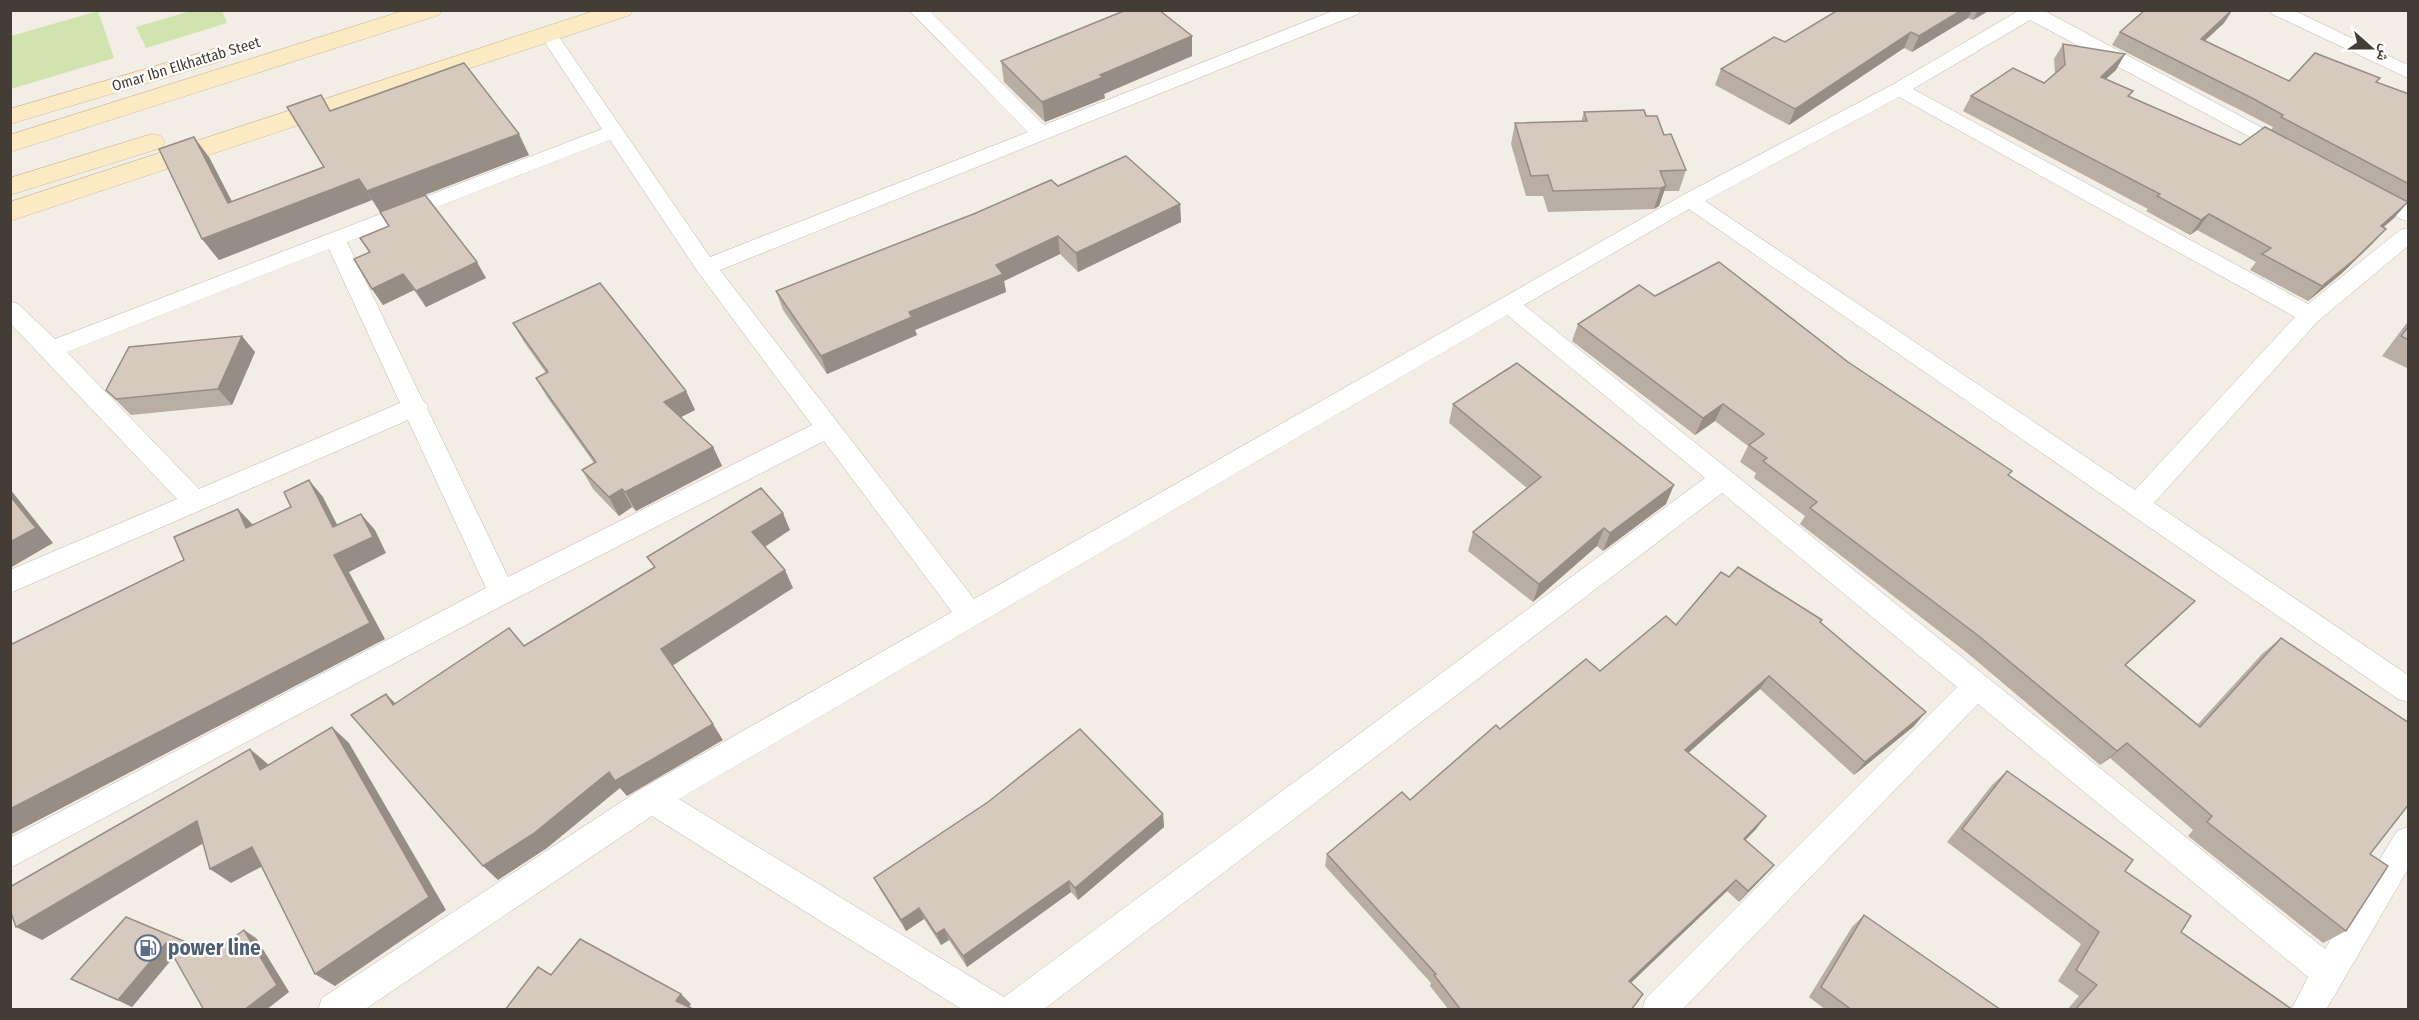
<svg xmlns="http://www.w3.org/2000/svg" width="2419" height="1020" font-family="'Fira Sans Condensed','Noto Naskh Arabic',sans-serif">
  <rect width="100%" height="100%" fill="#f2ede5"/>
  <!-- green -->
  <g fill="#d1e4af">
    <polygon points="194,10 222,11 227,23 146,48 136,27"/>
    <polygon points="98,11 114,58 11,89 11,36"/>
  </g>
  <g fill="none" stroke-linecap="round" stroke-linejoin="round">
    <!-- street casing -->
    <g stroke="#bfb7ab" stroke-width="1">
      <g id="street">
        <path d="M909,10H929L1044,125L1335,10H1361L1358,14L720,270L974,599L1683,195L1892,85L2020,10H2043L2294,145L2297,149L2294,153L2287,155L2280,153L2030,20L1913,89L2308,304L2400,230L2408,228V246L2318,321L2154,503L2408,675V702L2398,699L1689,209L1524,305L2325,949L2397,831L2408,827V869L2326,1010H2291L2308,977L1978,704L1682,1010H1642L1646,998L1957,687L1722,493L1043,1010H963L652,816L364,1010H318L322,998L641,789L952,612L824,441L511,601L10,868V838L486,588L408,420L10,593V570L177,499L10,323V301L18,304L55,339L602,129L540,35L543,31H555L710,257L1028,132ZM1899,97L2295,317L2135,490L1705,201ZM610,140L698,272L812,425L508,577L427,408L428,406L422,399L347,242ZM329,249L400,403L199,489L67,352ZM1507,315L1705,478L1004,997L679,799Z"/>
        <polygon points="2269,10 2293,10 2408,65 2408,78 2272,14"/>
        <polygon points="2369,186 2408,205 2408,221 2401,219 2362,198 2359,193 2362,188"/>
      </g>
    </g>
    <!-- secondary casing -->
    <g stroke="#cfbc97" stroke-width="1">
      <g id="secondary">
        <polygon points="406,10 442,10 439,15 10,152 10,135"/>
        <polygon points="597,10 633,10 630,15 10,221 10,202"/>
        <polygon points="217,48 225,50 229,55 225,60 10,124 10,109"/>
        <polygon points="152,134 161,136 165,142 161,148 10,195 10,178"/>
      </g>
    </g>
    <!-- street -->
    <use href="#street" fill="#fff" fill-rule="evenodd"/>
    <!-- secondary -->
    <use href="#secondary" fill="#fceac5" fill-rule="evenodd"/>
  </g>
  <!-- wall -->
  <g fill="#b8aea3">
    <polygon points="1853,10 1990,10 1973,20 1968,18 1912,52 1904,48 1789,125 1715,85 1721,69 1785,42"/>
    <polygon points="2224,23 2205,40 2289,81 2377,82 2409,94 2409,204 2407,203 2394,218 2383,227 2372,244 2341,274 2308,301 2250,270 2256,262 2197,230 2190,235 2146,211 2148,209 1963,111 1971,96 2044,83 2055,73 2054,59 2063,44 2116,70 2106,79 2133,91 2129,97 2240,145 2271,130 2273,127 2242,111 2112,45 2120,32"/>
    <polygon points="1192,36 1192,56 1104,94 1105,98 1045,122 1004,82 1001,61"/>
    <polygon points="330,111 529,155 425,195 486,278 426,307 414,290 383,305 372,289 369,252 360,238 389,226 372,200 219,260 202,239 209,157 232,202 324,167"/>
    <polygon points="1584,112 1646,116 1664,135 1686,170 1679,191 1664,191 1659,206 1654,209 1548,212 1543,196 1526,196 1511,144 1515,123 1581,122"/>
    <polygon points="1058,186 1180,204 1181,222 1078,272 1060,254 1004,281 1006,292 915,330 917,335 827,374 783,310 776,291"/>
    <polygon points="1655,296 1848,362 2009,475 2179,617 2126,665 2198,724 2262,654 2281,638 2370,854 2346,931 2323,943 2188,836 2193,830 2110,758 2100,765 1966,652 1800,524 1805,516 1754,478 1756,473 1740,462 1748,446 1715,421 1695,435 1572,341 1578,324"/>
    <polygon points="2409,320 2409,369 2382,356"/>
    <polygon points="513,323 686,391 695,410 681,417 713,447 722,466 636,511 632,507 619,516 593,489 582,470 594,463 547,397 536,378 546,373 524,342"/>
    <polygon points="255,352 232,405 131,415 106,390"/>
    <polygon points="1453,404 1666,504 1603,551 1597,546 1533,602 1468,551 1473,532 1527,488 1449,423"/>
    <polygon points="1729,577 1820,622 1914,726 1854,775 1760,689 1688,753 1756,829 1745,840 1764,876 1739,902 1727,891 1631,983 1631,1010 1449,1010 1430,986 1431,983 1325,866 1327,854 1410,800 1500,729 1600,671 1676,625"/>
    <polygon points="2007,771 2125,871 2181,932 2293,1010 2067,1010 2079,996 2058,981 2081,944 1947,842 1992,785"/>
    <polygon points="1163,814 1164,827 1078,900 1071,892 967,967 949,940 941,945 924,919 906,931 880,889 874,878"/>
    <polygon points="1864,915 2001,1010 1826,1010 1809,997 1852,927"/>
    <polygon points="126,917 212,953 256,938 289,992 174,957 132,1007 71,979"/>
  </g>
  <!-- shaded-wall -->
  <g fill="#968d85">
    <polygon points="1962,10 1972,10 1968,18 1912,52 1919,36"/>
    <polygon points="1978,10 1990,10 1973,20"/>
    <polygon points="2232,11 2224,23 2193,52 2201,39"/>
    <polygon points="1911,32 1904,48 1789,125 1795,109"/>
    <polygon points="1192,36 1192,56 1104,94 1105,98 1045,122 1042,102 1100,75"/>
    <polygon points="2125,54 2116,70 2091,92 2101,77"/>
    <polygon points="519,134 529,155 380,212 367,191"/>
    <polygon points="194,137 209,157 243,223 359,179 372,200 219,260 202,239 228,203"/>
    <polygon points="1666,186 1659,206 1654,209 1661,188"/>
    <polygon points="2408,202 2394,218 2367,242 2381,226"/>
    <polygon points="1180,204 1181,222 1078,272 1076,253"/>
    <polygon points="2209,214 2197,230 2190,235 2201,220"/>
    <polygon points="2386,229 2372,244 2341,274 2308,301 2322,286"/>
    <polygon points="1058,236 1060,254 1004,281 1006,292 915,330 917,335 827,374 821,356 909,312 996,265"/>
    <polygon points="477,262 486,278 426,307 416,291"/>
    <polygon points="403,274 414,290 383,305 372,289"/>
    <polygon points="242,336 255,352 232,405 218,389"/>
    <polygon points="686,391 695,410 673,421 664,402"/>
    <polygon points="1723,404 1715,421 1695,435 1703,418"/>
    <polygon points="713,447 722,466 636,511 625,492"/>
    <polygon points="309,480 323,497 347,544 333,527"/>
    <polygon points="1674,485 1666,504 1603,551 1610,533"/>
    <polygon points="10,489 53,543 10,568"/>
    <polygon points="622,489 632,507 619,516 609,497"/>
    <polygon points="238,509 254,526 246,528"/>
    <polygon points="783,513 790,530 760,550 752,532"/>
    <polygon points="361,514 375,530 386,553 349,572 385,639 10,835 10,809 334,555"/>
    <polygon points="1604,528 1597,546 1533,602 1539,584"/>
    <polygon points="785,570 793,588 672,666 661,649"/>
    <polygon points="1769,676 1760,689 1677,763 1685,750"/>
    <polygon points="386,694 402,710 393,705"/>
    <polygon points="1926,712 1914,726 1854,775 1865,762"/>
    <polygon points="713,724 723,740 627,796 620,788 547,848 498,880 483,866 609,772"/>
    <polygon points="332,727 349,743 446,910 335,986 315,974"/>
    <polygon points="2127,743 2110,758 2100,765 2117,751"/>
    <polygon points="250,749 269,765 260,770"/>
    <polygon points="1163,814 1164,827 1078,900 1075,888"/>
    <polygon points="1766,816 1756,829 1735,851 1744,839"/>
    <polygon points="197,821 217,835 42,940 16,927"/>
    <polygon points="252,847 272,861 231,883 210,869"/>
    <polygon points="1774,865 1764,876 1739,902 1748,891"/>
    <polygon points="1736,880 1727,891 1621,992 1629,981"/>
    <polygon points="1069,881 1071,892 967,967 963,956"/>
    <polygon points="919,908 924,919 906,931 901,920"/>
    <polygon points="944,929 949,940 941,945 936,934"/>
    <polygon points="244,930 256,938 289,992 266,1010 244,1010"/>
    <polygon points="166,943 179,950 132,1007 118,1000"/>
    <polygon points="681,994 691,1004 687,1010 676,1001"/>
  </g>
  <!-- building -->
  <g fill="#d6cabe" stroke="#968d85" stroke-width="1.5">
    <polygon points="1126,10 1159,10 1192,36 1100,75 1103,77 1042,102 1001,61"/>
    <polygon points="1838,10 1962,10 1919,36 1911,32 1795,109 1721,69 1774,37 1785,42"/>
    <polygon points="2145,10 2232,10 2201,39 2289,81 2315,53 2380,78 2376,82 2409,94 2409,184 2281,117 2283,115 2252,98 2120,32"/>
    <polygon points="2063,44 2125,54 2101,77 2133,91 2128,96 2240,145 2265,127 2408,202 2381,226 2386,229 2355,259 2322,286 2262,254 2271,248 2209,214 2201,220 2157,196 2160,194 1971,96 2013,68 2044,83 2065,65"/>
    <polygon points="464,63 519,134 367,191 359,179 202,239 159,149 194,137 228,203 324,167 287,107 321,95 330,111"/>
    <polygon points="1644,110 1646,116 1657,116 1664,135 1671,134 1686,170 1660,171 1666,186 1661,188 1553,191 1548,175 1531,176 1515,123 1587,121 1584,112"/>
    <polygon points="1126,156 1180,204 1076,253 1058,236 996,265 1003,274 909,312 912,317 821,356 776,291 976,213 1051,180 1058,186"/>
    <polygon points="425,195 477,262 416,291 403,274 372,289 354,259 370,252 360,238 389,226 380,212"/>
    <polygon points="1719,262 1848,362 2012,471 2008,475 2195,601 2125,665 2200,727 2281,638 2409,723 2409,804 2370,854 2388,866 2346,931 2207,822 2212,816 2127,743 2117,751 1980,637 1810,508 1817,502 1763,461 1767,458 1749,445 1764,434 1723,404 1703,418 1578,324 1639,285 1655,296"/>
    <polygon points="600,283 686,391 664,402 713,447 625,492 622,489 609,497 582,470 596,462 536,378 548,372 513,323"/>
    <polygon points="2409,326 2409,340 2401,336"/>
    <polygon points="242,336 218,389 116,399 106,390 129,347"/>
    <polygon points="1517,363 1674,485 1610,533 1604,528 1539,584 1473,532 1541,477 1453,404"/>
    <polygon points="309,480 333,527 361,514 373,537 334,555 370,623 10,809 10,645 184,560 174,537 238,509 246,528 291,507 284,492"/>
    <polygon points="761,488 783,513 752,532 785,570 661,649 713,724 615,781 609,772 533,834 483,866 351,715 386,694 393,705 509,628 524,646 655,567 647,557"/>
    <polygon points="10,496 36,528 10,542"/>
    <polygon points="1738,567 1822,620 1820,622 1926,712 1865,762 1769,676 1685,750 1766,816 1744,839 1774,865 1748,891 1736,880 1629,981 1643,994 1631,1010 1461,1010 1434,975 1436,974 1327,854 1402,792 1410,800 1496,725 1500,729 1586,659 1600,671 1666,616 1676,625 1721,572 1729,577"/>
    <polygon points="332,727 429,897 315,974 252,847 210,869 197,821 16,927 10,910 10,887 250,749 260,770"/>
    <polygon points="1080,729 1163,814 1075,888 1069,881 963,956 944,929 936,934 919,908 901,920 874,878 988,802"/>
    <polygon points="2007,771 2133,860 2125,871 2191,916 2181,932 2293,1010 2075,1010 2097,985 2076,970 2099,932 1962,829"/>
    <polygon points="1864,915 2001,1010 1852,1010 1821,987"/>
    <polygon points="126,917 212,953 244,930 277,985 244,1010 204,1010 166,943 118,1000 71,979"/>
    <polygon points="580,939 681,994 676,1001 695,1010 505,1010 538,967 551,975"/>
  </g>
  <!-- icons -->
  <defs>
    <g id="fuel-ring" transform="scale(1.35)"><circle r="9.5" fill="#fff" stroke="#5c6f8a" stroke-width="1.5"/><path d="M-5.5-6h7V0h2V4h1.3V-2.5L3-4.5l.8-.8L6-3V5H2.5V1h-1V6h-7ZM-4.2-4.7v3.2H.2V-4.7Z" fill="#5c6f8a"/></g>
  </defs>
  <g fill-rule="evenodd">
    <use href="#fuel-ring" x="148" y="948"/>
  </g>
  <g text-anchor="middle" stroke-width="4.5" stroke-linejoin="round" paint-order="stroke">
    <!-- far-street labels -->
    <g font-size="15" fill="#443d35" stroke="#fff">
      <text transform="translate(186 64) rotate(-17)" y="5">Omar Ibn Elkhattab Steet</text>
    </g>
    <!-- near-service labels -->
    <g font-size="21" font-weight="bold" fill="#4e5e75" stroke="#fff" text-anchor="start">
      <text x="168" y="955">power line</text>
    </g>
  </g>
  <!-- border -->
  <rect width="2419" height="1020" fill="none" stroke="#443d35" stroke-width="24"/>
  <!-- north arrow -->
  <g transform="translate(2371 48) rotate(111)" stroke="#ffffff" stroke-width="4.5" paint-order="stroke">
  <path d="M0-4.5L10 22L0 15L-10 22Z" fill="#443d35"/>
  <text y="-9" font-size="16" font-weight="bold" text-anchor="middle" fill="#443d35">ش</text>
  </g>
</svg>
